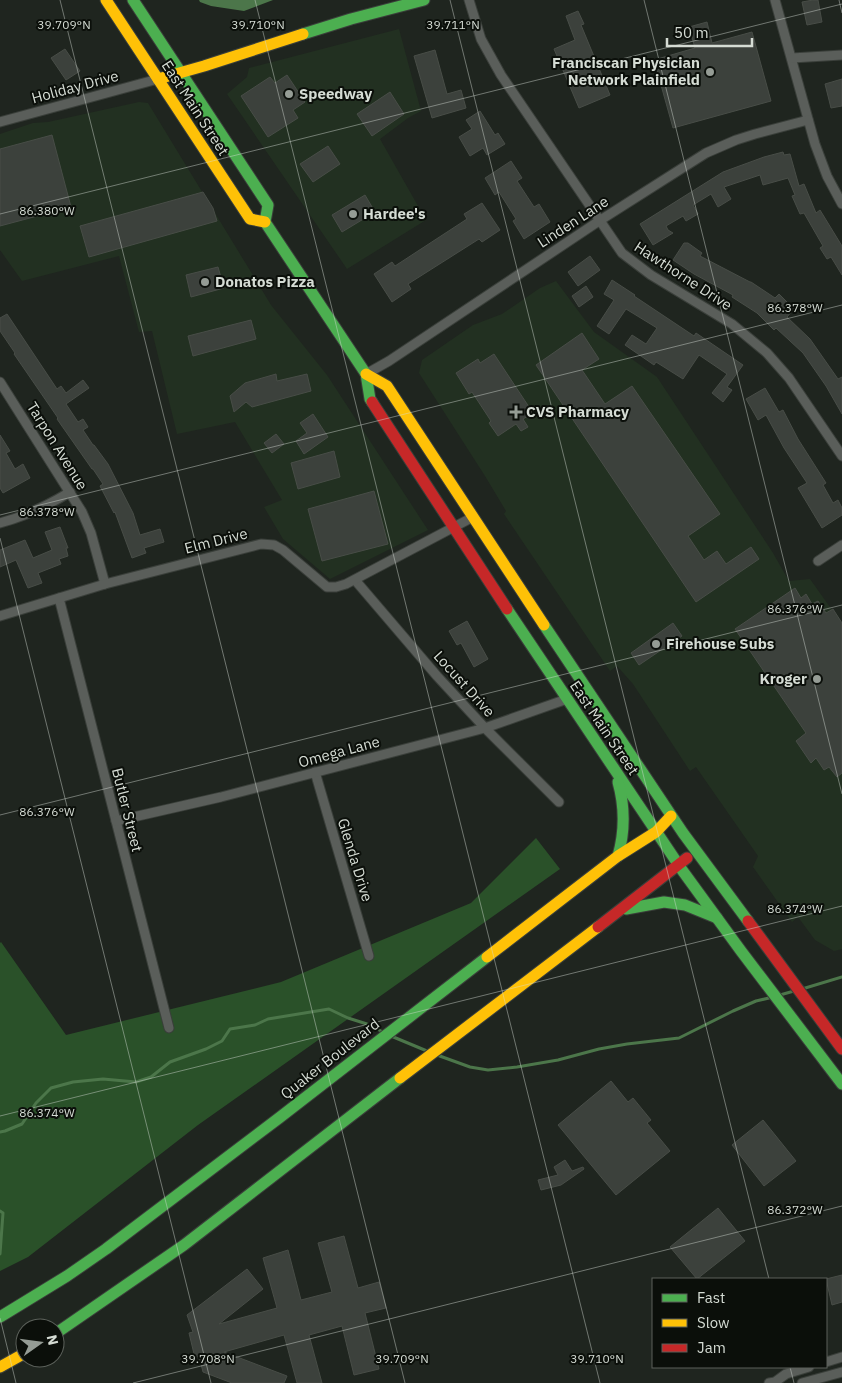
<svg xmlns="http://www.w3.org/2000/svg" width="842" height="1383" font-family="'IBM Plex Sans',sans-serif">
  <rect width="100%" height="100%" fill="#1f251f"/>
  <!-- built -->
  <g fill="#223021">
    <polygon points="399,29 421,111 408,118 380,139 426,220 347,269 227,94 247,77 249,68"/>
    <polygon points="139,102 148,103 271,305 327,375 428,530 330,579 283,539 264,507 282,500 235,422 177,434 152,331 139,332 119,256 22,281 0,250 0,134 33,123 48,122"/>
    <polygon points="556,281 594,332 657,377 773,553 789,581 810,579 842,624 842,949 834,951 815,940 798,917 792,922 753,867 758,856 696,767 690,771 633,684 617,666 610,671 504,514 506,511 485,476 419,373 422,360 473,325 502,314 540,288"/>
  </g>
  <!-- forest -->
  <polygon fill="#2a5129" points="536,838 560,869 198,1125 28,1257 0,1271 0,943 1,942 66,1035 281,982 471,903"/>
  <!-- water -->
  <polygon fill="#4c764a" points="199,0 273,0 244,11 211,6 200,2"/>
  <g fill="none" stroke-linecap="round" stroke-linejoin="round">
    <!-- stream -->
    <g stroke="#4c764a" stroke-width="3">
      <polyline points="802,989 842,977"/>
      <polyline points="780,995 794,991"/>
      <polyline points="391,1036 427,1051"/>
      <polyline points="437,1055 470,1067 488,1070 517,1067 558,1060 599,1049 627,1044 679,1038 733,1011 756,1001 769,998"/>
      <polyline points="0,1132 5,1131 22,1124 36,1103 51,1088 73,1082 103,1079 136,1082 151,1077 170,1062 206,1049 222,1041 230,1029 255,1025 268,1019 329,1009 348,1018 367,1024 381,1031"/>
      <polyline points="0,1211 3,1213 0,1254"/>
    </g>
  </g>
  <!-- building -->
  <g fill="#3c413c" stroke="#484d47">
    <polygon points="813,0 818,0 822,22 807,25 802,2"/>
    <polygon points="578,11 584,24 581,25 610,95 579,108 554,49 575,40 566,16"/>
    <polygon points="707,22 712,43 752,32 771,101 673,128 654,60 695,48 689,27"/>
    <polygon points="65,49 80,71 66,80 51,58"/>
    <polygon points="435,50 447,94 461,90 466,108 432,118 414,56"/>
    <polygon points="287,75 305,102 293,110 298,118 268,137 241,96 270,77 275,83"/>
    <polygon points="842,79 842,106 831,108 825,84"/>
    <polygon points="390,92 404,114 372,136 357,114"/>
    <polygon points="480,111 495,135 498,133 505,144 487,155 483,148 470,156 459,137 472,129 466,120"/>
    <polygon points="52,135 71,207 0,226 0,149"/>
    <polygon points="328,146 340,164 313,182 300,164"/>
    <polygon points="783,152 784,155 790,154 799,186 804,184 816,213 820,210 842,246 842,275 831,257 827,259 820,248 823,246 804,213 800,214 792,196 795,195 788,178 763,185 760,175 724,187 731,199 718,207 711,194 693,205 698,214 686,221 683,216 666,226 668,230 673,233 653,245 640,224 723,172 764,157"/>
    <polygon points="511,161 522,178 517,181 534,207 539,204 550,222 524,239 513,221 516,219 499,192 495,195 485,178"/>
    <polygon points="203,192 213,208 217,221 89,257 80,226"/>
    <polygon points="365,195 375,212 342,232 332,215"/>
    <polygon points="482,203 500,230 482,242 479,239 408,284 411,289 392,302 374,274 392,262 395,266 467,219 464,214"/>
    <polygon points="684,243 688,243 702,253 700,256 750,282 751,282 775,298 779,294 794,309 787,317 810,339 838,379 842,377 842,414 826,386 803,353 776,328 774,330 757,313 732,297 733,295 694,274 673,260"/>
    <polygon points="590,256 600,270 578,286 568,272"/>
    <polygon points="218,267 224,288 191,297 186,275"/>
    <polygon points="612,280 635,295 634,296 694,336 696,333 743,365 727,387 732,390 723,402 712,393 727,374 699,355 683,379 656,362 654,365 625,345 632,335 646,344 657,328 626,309 609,334 597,326 614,300 604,294"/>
    <polygon points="586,286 593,297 579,307 572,296"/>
    <polygon points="7,314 57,389 61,386 66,393 83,380 89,388 66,404 78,422 83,419 88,427 83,430 93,445 94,445 108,464 133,513 140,535 160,529 164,542 144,548 146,553 132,558 115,512 114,513 100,486 103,484 93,469 92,469 57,419 58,418 14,354 15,353 0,331 0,318"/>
    <polygon points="251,320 256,339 193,356 188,336"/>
    <polygon points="582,333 599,359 582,370 605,404 632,386 720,514 688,536 704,560 717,551 726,564 751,547 759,559 696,602 536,365"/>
    <polygon points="494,354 533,413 523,419 528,427 521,431 516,424 498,436 489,423 491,421 472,392 469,394 456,373 478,359 480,363"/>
    <polygon points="276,374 277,381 307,374 311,391 252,407 246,402 234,412 230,396 245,383"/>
    <polygon points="765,388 779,412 783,410 798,439 826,483 823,485 833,503 838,500 842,508 842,515 822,528 798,488 807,483 784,448 766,415 758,420 746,399"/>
    <polygon points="313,414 328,437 304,454 296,441 307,433 300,423"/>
    <polygon points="276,434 284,444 272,453 264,443"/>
    <polygon points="0,435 10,451 6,453 15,469 23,464 30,478 3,493 0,488"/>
    <polygon points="334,451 340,477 298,489 291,463"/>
    <polygon points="374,491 388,544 322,561 308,509"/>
    <polygon points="60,527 68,548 66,548 68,556 59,559 61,564 38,573 42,583 28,588 16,560 0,567 0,550 25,540 33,558 52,550 45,532"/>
    <polygon points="795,588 801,598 806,594 812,604 818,601 826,613 833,609 842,623 842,773 837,777 829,767 824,770 816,758 811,763 796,741 806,733 735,629"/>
    <polygon points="467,621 488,659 474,667 461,643 457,645 449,631"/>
    <polygon points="673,623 682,636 639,665 631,653"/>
    <polygon points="611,1081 628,1102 633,1098 651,1120 647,1123 670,1151 616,1195 558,1125"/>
    <polygon points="763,1120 796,1161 764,1186 732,1145"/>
    <polygon points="565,1160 572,1171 583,1167 584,1169 561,1185 541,1190 538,1180 558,1175 554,1167"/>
    <polygon points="718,1208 745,1241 697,1279 670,1247"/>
    <polygon points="344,1236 358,1288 379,1282 386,1308 365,1313 379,1369 354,1375 342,1326 309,1335 322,1383 297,1383 284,1335 224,1352 287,1376 284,1383 232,1383 203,1372 199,1356 195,1358 189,1333 193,1332 187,1315 247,1269 263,1289 219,1324 277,1308 263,1258 288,1250 301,1300 332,1292 318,1243"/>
    <polygon points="842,1275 842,1302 832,1305 826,1279"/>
  </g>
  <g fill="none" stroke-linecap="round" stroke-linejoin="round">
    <!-- street casing -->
    <g stroke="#3a3f3a" stroke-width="11">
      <g id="street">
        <polyline points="469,0 481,39 501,75 622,253 651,275 732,324 767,353 789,378 842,456"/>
        <polyline points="775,0 815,144 827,176 842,204"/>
        <polyline points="792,58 842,55"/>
        <polyline points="0,122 158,79"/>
        <polyline points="366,374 389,361 599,221 706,153 736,140 755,134 808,120"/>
        <polyline points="0,382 82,512 91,533 105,584"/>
        <path d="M0,523C26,516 47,506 70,492"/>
        <polyline points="818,561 842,545"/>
        <polyline points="355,580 437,676 485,728 559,802"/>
        <polyline points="59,598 169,1028"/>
        <polyline points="0,616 105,584 261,544 274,545 283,550 327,587 336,587 346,584 473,517"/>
        <polyline points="315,772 369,956"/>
        <polyline points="116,821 221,797 485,728 567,699"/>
        <polyline points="826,1362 842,1357"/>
        <polyline points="769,1383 775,1382 786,1374 809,1367"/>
        <polyline points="802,1383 842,1372"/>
      </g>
    </g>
    <!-- fast casing -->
    <g stroke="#3a3f3a" stroke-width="13">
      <g id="fast">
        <polyline points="133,0 268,205 265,222 366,374 370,399 372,402"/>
        <polyline points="303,34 351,19 424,0"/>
        <polyline points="507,609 682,870 741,951 842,1084"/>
        <polyline points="544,625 683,833 748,921"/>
        <path d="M618,782C625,807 625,831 618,856"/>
        <polyline points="626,909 664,902 685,905 717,918"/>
        <polyline points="0,1317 67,1276 106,1249 279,1118 487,957"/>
        <polyline points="55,1334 184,1245 400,1078"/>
      </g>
    </g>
    <!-- slow casing -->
    <g stroke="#3a3f3a" stroke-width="13">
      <g id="slow">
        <polyline points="106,0 250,219 265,222"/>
        <polyline points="158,79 204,66 303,34"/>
        <polyline points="366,374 387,386 544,625"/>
        <polyline points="487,957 618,856 656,832 671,816"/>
        <polyline points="400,1078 598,927"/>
        <polyline points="0,1367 25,1353"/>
      </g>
    </g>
    <!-- jam casing -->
    <g stroke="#3a3f3a" stroke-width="13">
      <g id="jam">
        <polyline points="372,402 507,609"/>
        <polyline points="748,921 842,1049"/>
        <polyline points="598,927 687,858"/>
      </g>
    </g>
    <!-- street -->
    <use href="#street" stroke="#5a5e5a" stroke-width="9"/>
    <!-- fast -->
    <use href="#fast" stroke="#4caf50" stroke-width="11"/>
    <!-- slow -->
    <use href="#slow" stroke="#ffc107" stroke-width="11"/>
    <!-- jam -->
    <use href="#jam" stroke="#c62828" stroke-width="11"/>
  </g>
  <!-- ticks -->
  <path fill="none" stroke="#d5dcd4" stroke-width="1" stroke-opacity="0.45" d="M60,0L405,1383M255,0L600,1383M450,0L769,1279M644,0L842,794M839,0L842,13M0,214L842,4M0,515L842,305M0,538L211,1383M0,815L842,605M0,1116L842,906M0,1318L16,1383M790,1367L794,1383M133,1383L842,1206"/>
  <!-- markers -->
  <g fill="#959c95" stroke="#0b0f0a" stroke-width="2">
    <circle cx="710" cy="72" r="5"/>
    <circle cx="289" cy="94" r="5"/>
    <circle cx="353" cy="214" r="5"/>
    <circle cx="205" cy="282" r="5"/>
    <path d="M513.5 404.5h5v5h5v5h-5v5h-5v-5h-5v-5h5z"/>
    <circle cx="656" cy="644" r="5"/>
    <circle cx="817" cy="679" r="5"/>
  </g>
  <g text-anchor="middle" stroke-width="4" stroke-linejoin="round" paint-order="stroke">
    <!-- poi labels -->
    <g font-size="15" font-weight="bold" fill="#d5dcd4" stroke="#0b0f0a" text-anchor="start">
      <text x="700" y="68" text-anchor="end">Franciscan Physician<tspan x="700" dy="17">Network Plainfield</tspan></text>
      <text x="299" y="99">Speedway</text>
      <text x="363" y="219">Hardee's</text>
      <text x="215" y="287">Donatos Pizza</text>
      <text x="526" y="417">CVS Pharmacy</text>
      <text x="666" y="649">Firehouse Subs</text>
      <text x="807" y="684" text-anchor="end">Kroger</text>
    </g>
    <!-- street labels -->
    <g font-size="15" fill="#d5dcd4" stroke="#0b0f0a">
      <text transform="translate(75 87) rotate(-15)" y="5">Holiday Drive</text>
      <text transform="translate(195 108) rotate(57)" y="5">East Main Street</text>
      <text transform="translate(573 222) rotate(-33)" y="5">Linden Lane</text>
      <text transform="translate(683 276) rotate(33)" y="5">Hawthorne Drive</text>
      <text transform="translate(57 446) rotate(58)" y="5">Tarpon Avenue</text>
      <text transform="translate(216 541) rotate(-14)" y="5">Elm Drive</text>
      <text transform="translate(464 684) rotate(48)" y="5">Locust Drive</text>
      <text transform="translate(604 728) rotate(56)" y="5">East Main Street</text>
      <text transform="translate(339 752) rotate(-15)" y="5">Omega Lane</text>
      <text transform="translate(127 810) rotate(76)" y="5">Butler Street</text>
      <text transform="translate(355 860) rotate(73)" y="5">Glenda Drive</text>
      <text transform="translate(330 1059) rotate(-38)" y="5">Quaker Boulevard</text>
    </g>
  </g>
  <g font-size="12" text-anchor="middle" fill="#d5dcd4" stroke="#0b0f0a" stroke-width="4" stroke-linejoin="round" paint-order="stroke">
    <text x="64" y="29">39.709°N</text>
    <text x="258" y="29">39.710°N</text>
    <text x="453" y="29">39.711°N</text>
    <text x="47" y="215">86.380°W</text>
    <text x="795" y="312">86.378°W</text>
    <text x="47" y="516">86.378°W</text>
    <text x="795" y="613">86.376°W</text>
    <text x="47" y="816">86.376°W</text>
    <text x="795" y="913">86.374°W</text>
    <text x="47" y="1117">86.374°W</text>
    <text x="795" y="1214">86.372°W</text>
    <text x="208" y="1363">39.708°N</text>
    <text x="402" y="1363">39.709°N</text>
    <text x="597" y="1363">39.710°N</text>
  </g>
  <!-- legend -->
  <rect x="652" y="1278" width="175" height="90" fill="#0b0f0a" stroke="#5c615b"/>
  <rect x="662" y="1294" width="25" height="8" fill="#4caf50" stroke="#5c615b"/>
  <text x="697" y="1303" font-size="15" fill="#d5dcd4">Fast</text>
  <rect x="662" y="1319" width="25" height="8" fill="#ffc107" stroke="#5c615b"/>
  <text x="697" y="1328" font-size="15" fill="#d5dcd4">Slow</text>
  <rect x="662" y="1344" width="25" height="8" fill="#c62828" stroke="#5c615b"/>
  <text x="697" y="1353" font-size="15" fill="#d5dcd4">Jam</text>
  <!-- north arrow -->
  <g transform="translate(40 1343) rotate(76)"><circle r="24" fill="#0b0f0a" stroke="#5c615b"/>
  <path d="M0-4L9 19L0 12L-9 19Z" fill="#959c95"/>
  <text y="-8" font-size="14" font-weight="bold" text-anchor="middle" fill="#d5dcd4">N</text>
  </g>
  <!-- scale -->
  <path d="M667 38v8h85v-8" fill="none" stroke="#d5dcd4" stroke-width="2.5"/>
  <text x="674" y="38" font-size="15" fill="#d5dcd4" stroke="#0b0f0a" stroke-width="4" paint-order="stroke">50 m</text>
</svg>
